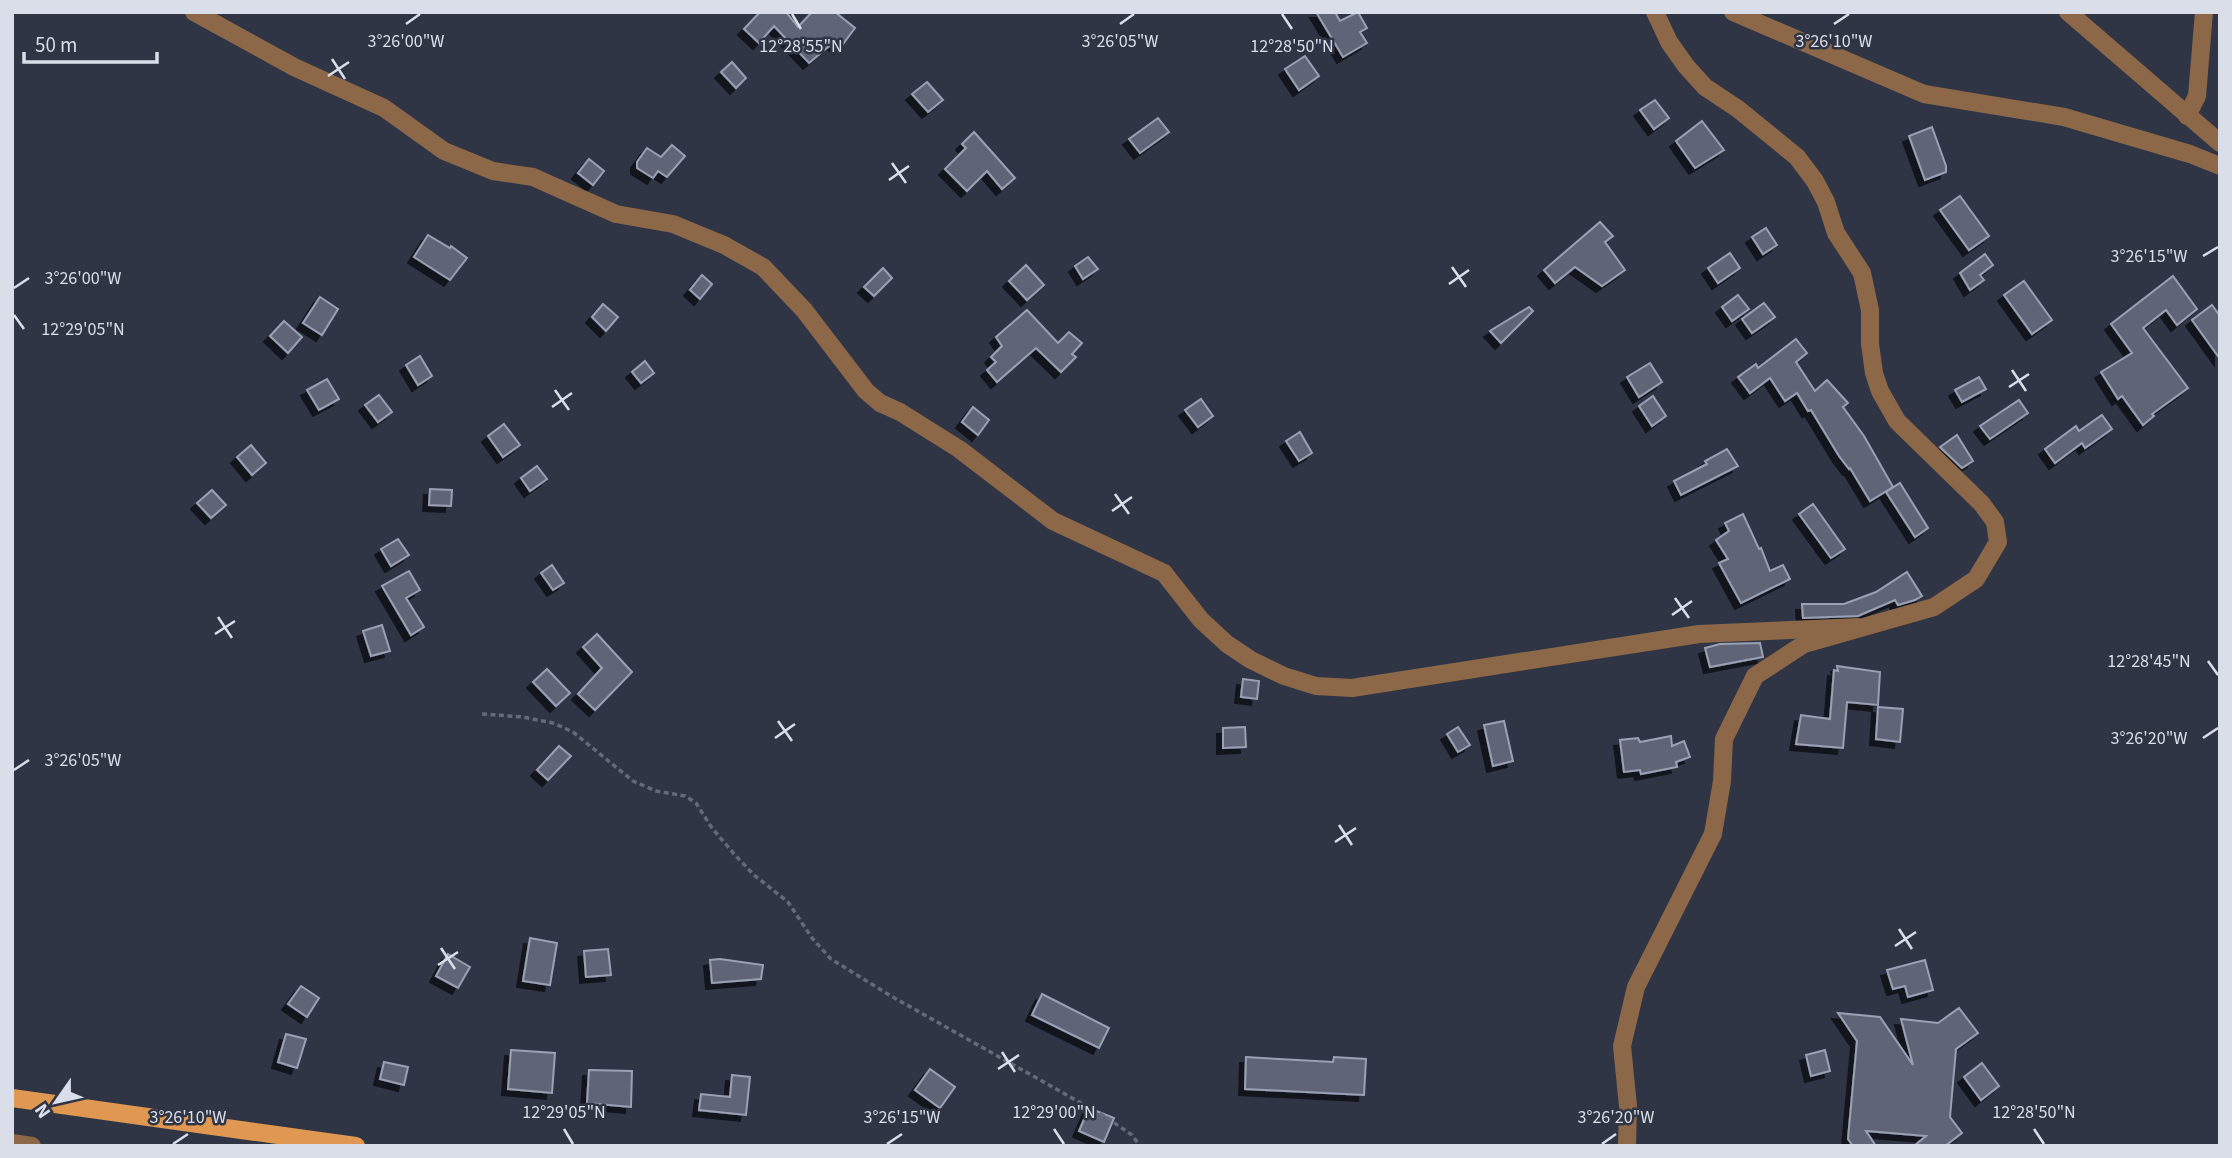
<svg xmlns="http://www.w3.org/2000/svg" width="2232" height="1158" font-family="'Source Sans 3',sans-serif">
  <defs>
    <filter id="shadow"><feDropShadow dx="-6" dy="6" stdDeviation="0" flood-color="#0009"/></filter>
  </defs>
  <rect width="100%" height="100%" fill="#303545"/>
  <!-- building -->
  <g fill="#5e6577" stroke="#9aa1b5" stroke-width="2" filter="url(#shadow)">
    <polygon points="760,12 786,12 798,27 812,12 835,12 855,28 840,48 833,43 809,63 774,26 759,43 744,29"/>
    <polygon points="1316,12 1335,12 1340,21 1358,12 1367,28 1360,32 1367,43 1343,57"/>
    <polygon points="1305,56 1319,76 1299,90 1285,69"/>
    <polygon points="732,62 746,78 736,88 721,72"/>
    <polygon points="927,82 943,100 928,112 912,94"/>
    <polygon points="1655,100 1669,118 1654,129 1640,110"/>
    <polygon points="1158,118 1169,132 1140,153 1129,139"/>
    <polygon points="1702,121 1724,150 1695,168 1676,141"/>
    <polygon points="1932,127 1946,166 1946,172 1925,180 1909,136"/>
    <polygon points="974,132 1015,178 1002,189 987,171 967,191 945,169 966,148 962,144"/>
    <polygon points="672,145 685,156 667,177 658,171 653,178 637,168 637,162 647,148 661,157"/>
    <polygon points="589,159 604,171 593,185 578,173"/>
    <polygon points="1960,196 1989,236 1969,250 1940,210"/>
    <polygon points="1600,222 1613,236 1605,242 1625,270 1602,286 1575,267 1555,283 1544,270"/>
    <polygon points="1766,228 1777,245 1763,254 1752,237"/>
    <polygon points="428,235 450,248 451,246 467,258 450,280 414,257"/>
    <polygon points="1730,253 1740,268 1718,283 1708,268"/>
    <polygon points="1985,254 1993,265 1980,275 1984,280 1970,290 1960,273"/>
    <polygon points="1088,257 1098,269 1083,279 1075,266"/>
    <polygon points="1026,265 1044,285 1027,300 1009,281"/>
    <polygon points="883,268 892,278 874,296 864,287"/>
    <polygon points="702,275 712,284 700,299 690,290"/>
    <polygon points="2173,276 2197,309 2177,325 2166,310 2143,328 2188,388 2152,414 2154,416 2143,425 2122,396 2118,399 2101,372 2132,353 2111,324"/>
    <polygon points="2024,281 2052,320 2032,334 2004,295"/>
    <polygon points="1738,295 1749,309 1732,321 1722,307"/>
    <polygon points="320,297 338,309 322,335 303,323"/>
    <polygon points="1764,303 1775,317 1752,333 1742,319"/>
    <polygon points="603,304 618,317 606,331 592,317"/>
    <polygon points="2212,305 2220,316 2220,359 2192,320"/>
    <polygon points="1529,307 1533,311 1501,343 1490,331"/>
    <polygon points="1027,310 1058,343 1069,332 1082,343 1072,354 1076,357 1061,372 1036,348 997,382 987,370 996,362 991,357 1002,346 996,337"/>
    <polygon points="284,321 302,337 288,353 270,336"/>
    <polygon points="1796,339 1807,353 1796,362 1815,391 1827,380 1848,403 1843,407 1864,436 1893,487 1870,501 1850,468 1849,469 1839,456 1811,410 1808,411 1797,393 1785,401 1770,378 1750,393 1738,377 1756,364 1758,368"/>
    <polygon points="420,356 432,376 418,385 406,365"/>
    <polygon points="645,361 654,373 641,383 632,372"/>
    <polygon points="1650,363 1662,382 1639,397 1627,377"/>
    <polygon points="1979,377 1986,389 1962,402 1955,390"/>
    <polygon points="327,379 339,399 319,410 307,390"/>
    <polygon points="379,395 392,412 378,422 365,405"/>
    <polygon points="1653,396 1666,416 1652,426 1639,406"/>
    <polygon points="1201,399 1213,416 1198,427 1185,410"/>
    <polygon points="2019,400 2028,413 1990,439 1980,426"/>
    <polygon points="973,407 989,420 978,435 962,422"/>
    <polygon points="2102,415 2112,429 2085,448 2082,443 2055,463 2045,449 2076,426 2079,431"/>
    <polygon points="504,424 520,445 503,457 488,436"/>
    <polygon points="1300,432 1312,453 1299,461 1286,441"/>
    <polygon points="1957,435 1973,461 1962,468 1940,447"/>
    <polygon points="251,445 266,463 252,475 237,457"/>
    <polygon points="1727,449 1738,466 1681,495 1674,481 1707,464 1705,461"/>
    <polygon points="537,466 547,479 530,491 521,478"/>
    <polygon points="1900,483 1928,528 1915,537 1886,492"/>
    <polygon points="430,489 452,490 451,506 429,505"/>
    <polygon points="212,490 226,505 211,518 197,503"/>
    <polygon points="1813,504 1845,549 1831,558 1799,514"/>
    <polygon points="1743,514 1759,549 1761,548 1770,571 1783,565 1790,579 1741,603 1719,563 1728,559 1716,540 1729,531 1725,523"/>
    <polygon points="398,539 409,555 391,566 381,549"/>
    <polygon points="552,565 564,583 553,590 541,573"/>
    <polygon points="409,571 420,590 406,598 424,627 411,635 382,586"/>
    <polygon points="1907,572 1922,596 1915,600 1898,605 1895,600 1858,616 1803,618 1802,604 1844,604 1876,592"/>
    <polygon points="382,625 390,651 371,656 363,631"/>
    <polygon points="597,634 632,672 595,710 578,694 602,668 583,647"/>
    <polygon points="1760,643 1763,657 1710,667 1705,648 1720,644"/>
    <polygon points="1837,666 1880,672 1878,705 1847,702 1843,748 1796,744 1801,715 1830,719 1834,670 1838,671"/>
    <polygon points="547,669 570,693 556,706 533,682"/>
    <polygon points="1243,679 1259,681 1257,699 1241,697"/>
    <polygon points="1878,707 1903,709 1900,742 1876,739"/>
    <polygon points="1504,721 1513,761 1493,766 1484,725"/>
    <polygon points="1245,727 1246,747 1223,748 1223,728"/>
    <polygon points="1458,727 1470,745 1458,752 1447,734"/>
    <polygon points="1671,736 1672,746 1684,741 1690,757 1676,762 1677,767 1641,774 1640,770 1624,772 1620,740 1638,738 1640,742"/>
    <polygon points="559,746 571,756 548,780 537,770"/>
    <polygon points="530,938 557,943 550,985 523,981"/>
    <polygon points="608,949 611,975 586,977 584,951"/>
    <polygon points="448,954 470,967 458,988 436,976"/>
    <polygon points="720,959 763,965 761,979 712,983 710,960"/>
    <polygon points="1925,960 1933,990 1908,997 1905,986 1893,989 1887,970"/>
    <polygon points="301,986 319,998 307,1017 288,1004"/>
    <polygon points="1042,994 1109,1028 1099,1048 1032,1015"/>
    <polygon points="1959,1008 1978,1033 1956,1049 1950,1117 1962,1133 1945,1146 1914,1146 1926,1136 1866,1131 1876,1146 1853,1146 1848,1139 1857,1041 1838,1013 1880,1017 1913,1065 1901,1019 1938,1023"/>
    <polygon points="286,1034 306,1039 297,1068 278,1062"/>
    <polygon points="511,1050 555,1053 552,1093 508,1089"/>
    <polygon points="1825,1050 1830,1071 1811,1076 1806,1055"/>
    <polygon points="1246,1057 1333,1062 1334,1057 1366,1059 1364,1095 1245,1089"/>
    <polygon points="384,1062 408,1067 404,1085 380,1079"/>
    <polygon points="1982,1063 1999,1086 1981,1100 1964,1077"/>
    <polygon points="930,1069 955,1087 940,1108 915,1090"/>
    <polygon points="589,1070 632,1071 631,1107 587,1103"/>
    <polygon points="732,1075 750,1077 746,1115 699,1110 701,1094 730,1097"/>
    <polygon points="1089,1108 1114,1118 1104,1142 1079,1131"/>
  </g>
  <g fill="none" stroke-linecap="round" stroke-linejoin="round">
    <!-- path -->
    <polyline stroke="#656a78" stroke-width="3.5" stroke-dasharray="5 3.5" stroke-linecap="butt" points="482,714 523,717 553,723 573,732 633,781 656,791 685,796 696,803 712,828 735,855 754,875 788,902 812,938 831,959 891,996 1104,1116 1132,1135 1140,1146"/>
    <!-- minor -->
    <g stroke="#8c6848" stroke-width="18">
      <polyline points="194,12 294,67 384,108 444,151 493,171 533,177 616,214 673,224 724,245 763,267 804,310 866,391 880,403 900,412 959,449 1053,521 1164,573 1201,620 1227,644 1251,660 1284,676 1316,686 1352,688 1699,634 1858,627"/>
      <polyline points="1733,12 1924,94 2064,117 2190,154 2220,166"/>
      <polyline points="2068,12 2220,143"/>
      <polyline points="2187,116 2197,96 2204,12"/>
      <polyline points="12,1143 32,1146"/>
      <polyline points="1627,1146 1628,1106 1622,1046 1636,987 1713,834 1722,781 1724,739 1755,676 1804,644 1934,607 1976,579 1998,542 1995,522 1982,504 1897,421 1880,391 1874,373 1870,344 1870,310 1862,273 1836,233 1826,202 1815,181 1797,157 1738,109 1705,87 1686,66 1669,42 1655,12"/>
    </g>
    <!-- major -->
    <polyline stroke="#e09751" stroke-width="18" points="12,1098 356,1146"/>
  </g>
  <!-- ticks -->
  <path fill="none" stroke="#dadee8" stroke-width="2.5" d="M792,14L801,29M1282,14L1292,29M406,24L420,14M1120,24L1134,14M1834,24L1849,14M332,59L345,79M328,76L349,62M892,163L906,183M889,180L909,166M2203,256L2218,247M1452,267L1466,287M1449,284L1469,270M14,288L29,278M14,315L24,329M2012,370L2026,391M2009,387L2029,374M555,390L569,410M552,407L572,393M1115,494L1129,514M1112,511L1132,497M1675,598L1689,618M1672,615L1692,601M218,617L232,638M215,634L235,621M2208,661L2218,675M778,721L792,741M775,738L795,724M2203,738L2218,728M14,770L29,760M1339,825L1352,845M1335,842L1356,828M1899,929L1912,949M1895,946L1916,932M441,948L455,969M438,965L458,952M1002,1052L1015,1072M998,1069L1019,1055M564,1129L573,1144M1054,1129L1064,1144M2034,1129L2044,1144M173,1144L188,1134M887,1144L902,1134M1602,1144L1616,1134"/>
  <g font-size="18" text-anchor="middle" fill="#dadee8" stroke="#303545" stroke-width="5" stroke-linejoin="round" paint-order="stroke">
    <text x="406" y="47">3°26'00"W</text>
    <text x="1120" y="47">3°26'05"W</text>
    <text x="1834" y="47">3°26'10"W</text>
    <text x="801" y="52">12°28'55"N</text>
    <text x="1292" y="52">12°28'50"N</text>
    <text x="2149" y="262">3°26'15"W</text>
    <text x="83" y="284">3°26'00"W</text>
    <text x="83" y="335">12°29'05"N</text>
    <text x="2149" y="667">12°28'45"N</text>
    <text x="2149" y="744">3°26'20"W</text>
    <text x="83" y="766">3°26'05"W</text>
    <text x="564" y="1118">12°29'05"N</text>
    <text x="1054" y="1118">12°29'00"N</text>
    <text x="2034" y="1118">12°28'50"N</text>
    <text x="188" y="1123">3°26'10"W</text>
    <text x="902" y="1123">3°26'15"W</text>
    <text x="1616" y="1123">3°26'20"W</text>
  </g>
  <!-- border -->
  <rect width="2232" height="1158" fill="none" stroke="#dadee8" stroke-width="28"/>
  <!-- north arrow -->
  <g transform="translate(56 1102) rotate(236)" stroke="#303545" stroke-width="5" paint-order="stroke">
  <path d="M0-5L12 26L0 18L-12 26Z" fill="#dadee8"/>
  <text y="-10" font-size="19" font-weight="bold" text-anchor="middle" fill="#dadee8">N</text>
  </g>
  <!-- scale -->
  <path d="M24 52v10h133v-10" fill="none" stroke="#dadee8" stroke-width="3.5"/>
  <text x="35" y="52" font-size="21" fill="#dadee8" stroke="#303545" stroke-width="5" paint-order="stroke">50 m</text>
</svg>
